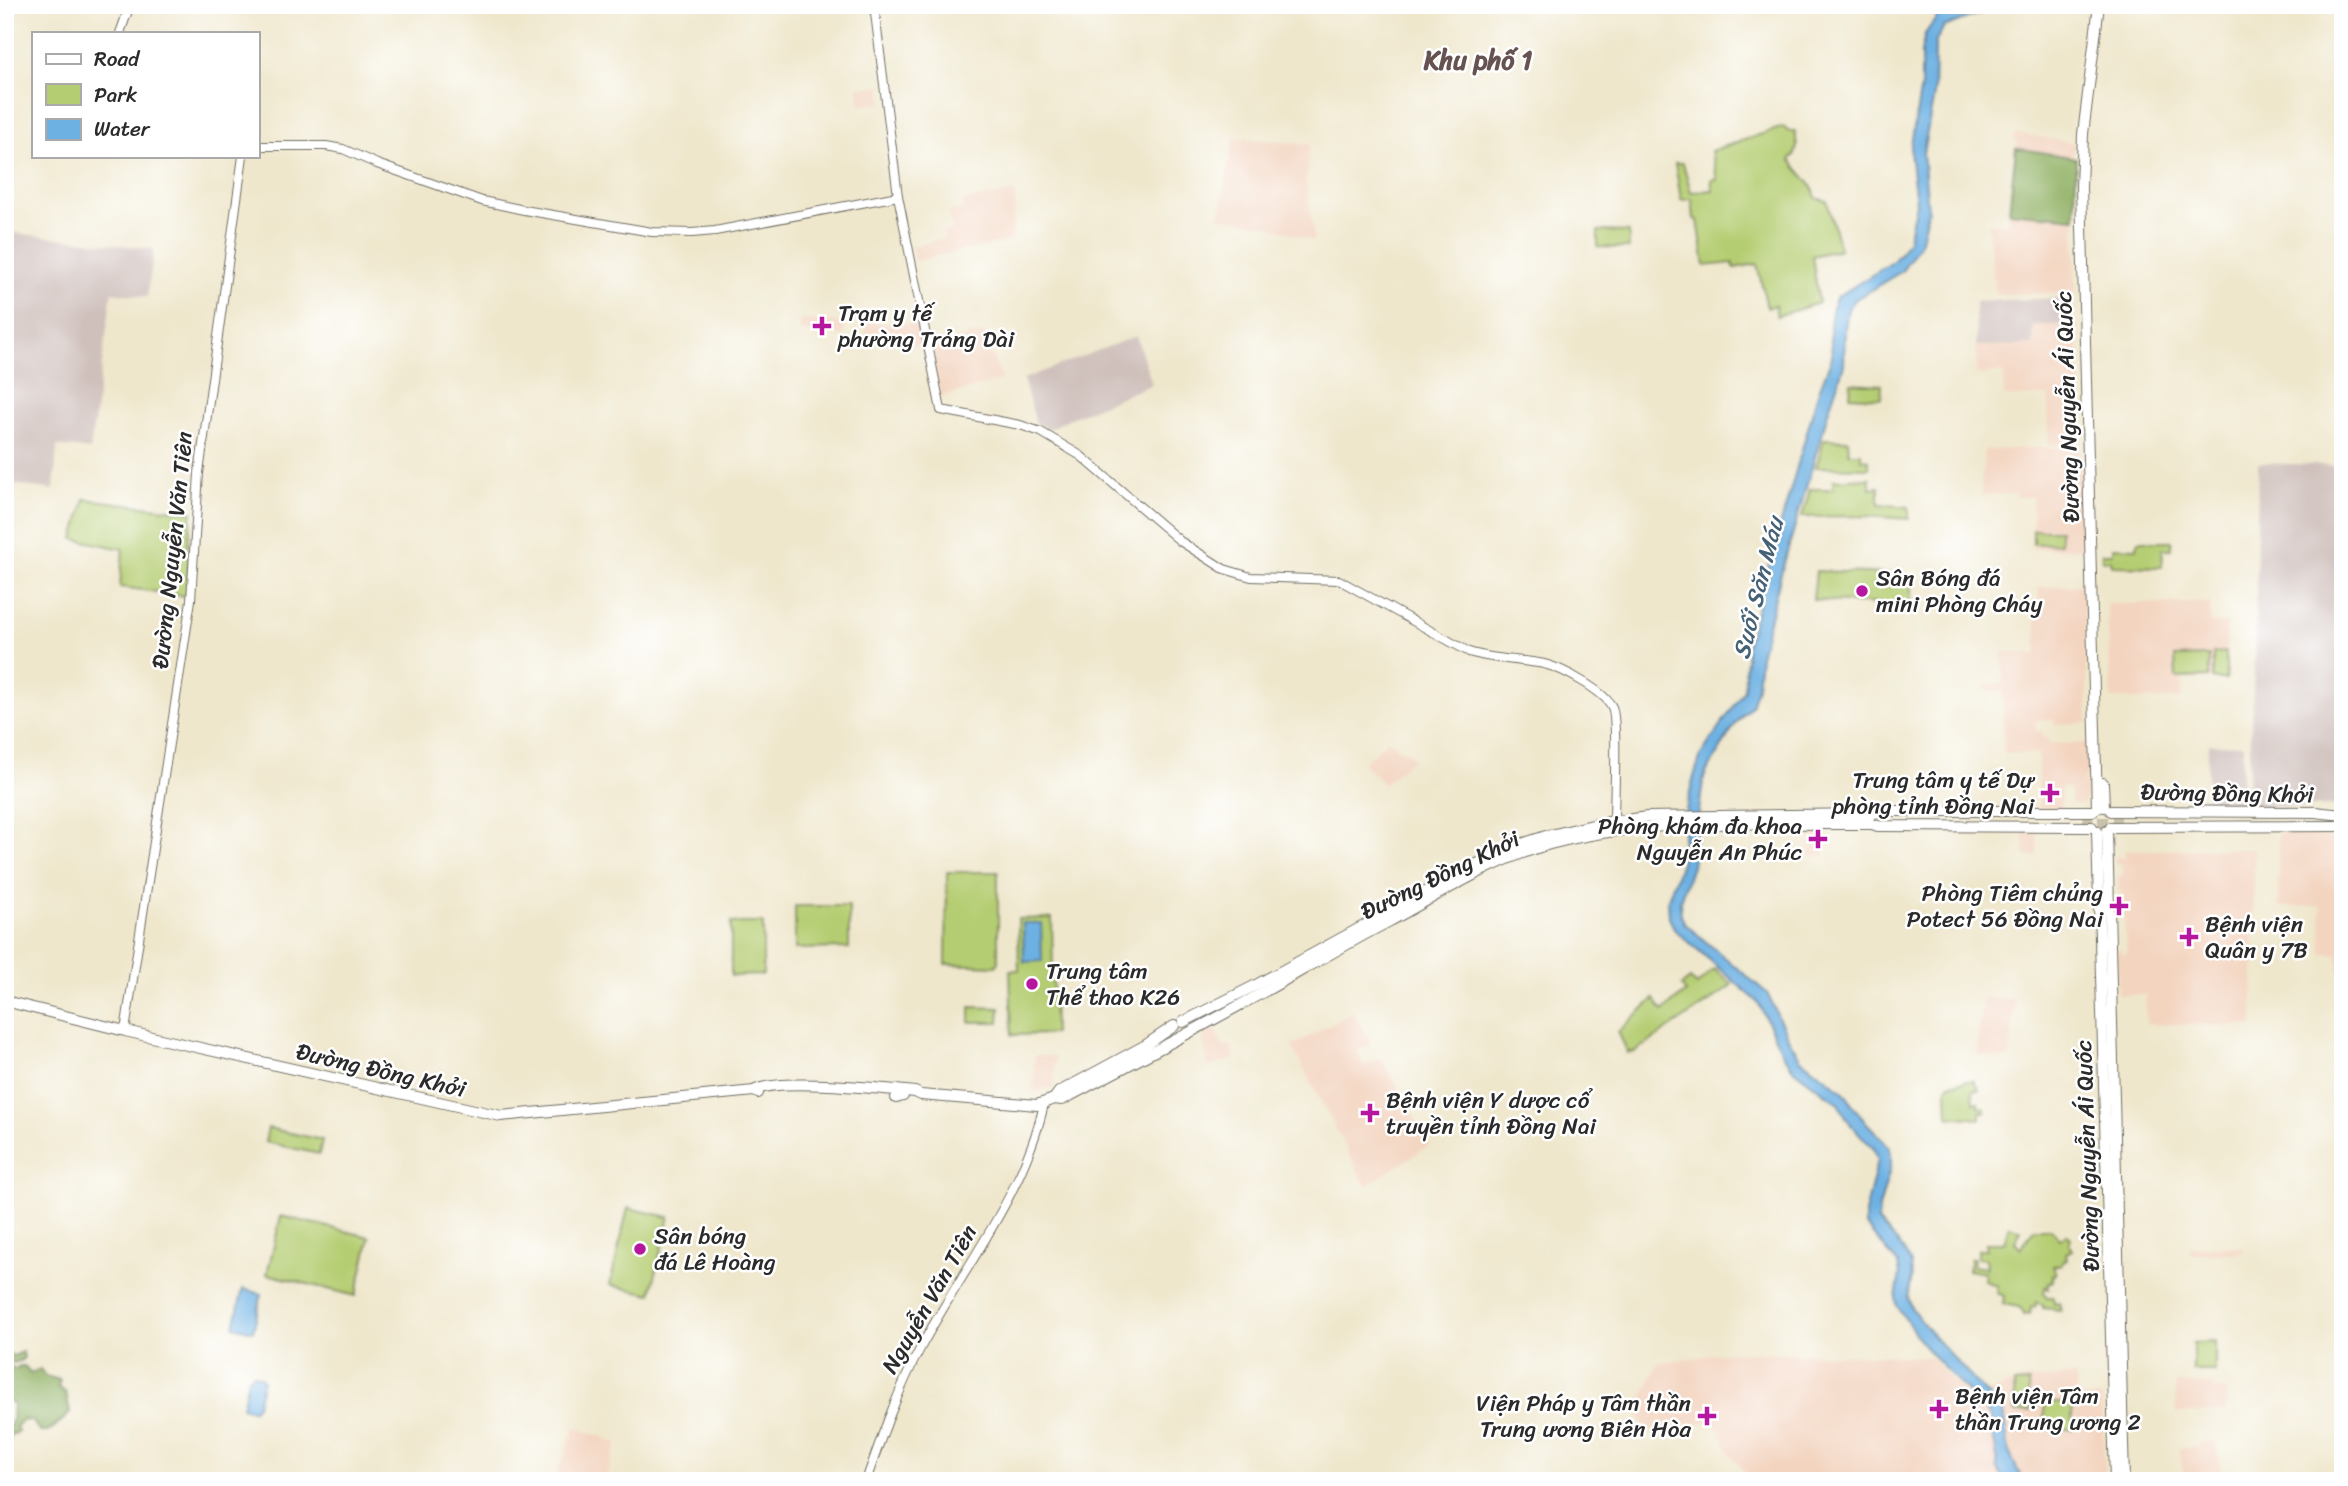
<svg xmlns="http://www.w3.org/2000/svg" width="2348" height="1486" font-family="Sriracha,sans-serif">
  <rect width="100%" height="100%" fill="#fff"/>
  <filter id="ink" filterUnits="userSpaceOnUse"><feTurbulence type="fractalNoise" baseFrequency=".0143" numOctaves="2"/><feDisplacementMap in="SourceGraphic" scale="14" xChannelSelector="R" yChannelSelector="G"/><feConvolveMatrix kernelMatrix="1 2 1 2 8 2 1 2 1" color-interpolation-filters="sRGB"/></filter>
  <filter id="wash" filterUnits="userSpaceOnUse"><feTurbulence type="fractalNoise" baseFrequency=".00686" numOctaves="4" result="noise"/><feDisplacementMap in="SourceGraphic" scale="28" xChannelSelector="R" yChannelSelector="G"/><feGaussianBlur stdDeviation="1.57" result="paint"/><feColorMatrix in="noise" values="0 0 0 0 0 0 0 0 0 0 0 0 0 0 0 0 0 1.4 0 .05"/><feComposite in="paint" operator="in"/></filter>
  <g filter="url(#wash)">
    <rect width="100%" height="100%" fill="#efe7cc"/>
    <!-- built -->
    <g fill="#f3d4bf">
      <polygon points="881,85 883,103 860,106 858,88"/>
      <polygon points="2017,133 2074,143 2072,158 2016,148 2017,142 2013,138"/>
      <polygon points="1234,138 1310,144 1306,183 1314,241 1270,226 1219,217"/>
      <polygon points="1016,192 1012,240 914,261 911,246 944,239 943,232 953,230 948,212 964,209 963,201"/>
      <polygon points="2009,212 2075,218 2076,292 1995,295 1988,223 2007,224"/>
      <polygon points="800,320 846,322 844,336 800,331"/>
      <polygon points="867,323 920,324 924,346 864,339"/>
      <polygon points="2033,325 2078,325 2081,424 2076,425 2079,444 2049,444 2048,396 2004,397 2003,373 1977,374 1976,346 2032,345"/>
      <polygon points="984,332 989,354 992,353 1002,380 940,397 930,342 938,339 940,344"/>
      <polygon points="2080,447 2083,548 2033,549 2032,497 2017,497 2016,494 1981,495 1984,450"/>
      <polygon points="2084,585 2088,723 2054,724 2053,719 2036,720 2036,731 2042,731 2042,738 2048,738 2049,744 2088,743 2090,776 2084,776 2084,787 2090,787 2084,803 2071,804 2071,788 2061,787 2061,808 2039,808 2038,753 2004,754 2003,690 1985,690 1985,684 2003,683 2003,652 2037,654 2036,604 2039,603 2038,587"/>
      <polygon points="2210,603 2210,623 2226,623 2226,679 2182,679 2182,699 2111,699 2107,604"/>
      <polygon points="1388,740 1401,751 1404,750 1414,758 1384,784 1363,763"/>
      <rect x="1811" y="829" width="14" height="27"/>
      <polygon points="2024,831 2037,832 2037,856 2024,856"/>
      <polygon points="2338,831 2343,831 2343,971 2338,971 2338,954 2322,954 2321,906 2279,907 2278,833 2313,833 2320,836 2336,837"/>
      <polygon points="2254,849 2253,1026 2146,1024 2145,995 2118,995 2117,950 2122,950 2123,955 2127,954 2122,892 2118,891 2118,875 2123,875 2123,864 2115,863 2115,857 2125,857 2125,850"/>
      <polygon points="1983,997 2015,1000 2009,1059 1977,1055"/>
      <polygon points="1353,1012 1371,1044 1357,1051 1364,1066 1381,1058 1430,1145 1366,1186 1292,1046"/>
      <polygon points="1212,1023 1223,1048 1231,1045 1235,1059 1208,1067 1201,1029"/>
      <polygon points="1035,1055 1055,1056 1054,1087 1033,1091"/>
      <polygon points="2190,1247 2243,1247 2243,1253 2190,1254"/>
      <polygon points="1730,1352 1930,1357 1968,1397 1991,1392 2020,1381 2076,1375 2077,1397 2102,1397 2105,1481 1752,1481 1729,1453 1721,1433 1712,1422 1701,1422 1649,1434 1639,1418 1641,1401 1658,1363"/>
      <polygon points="2176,1383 2211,1385 2215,1390 2227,1391 2226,1412 2176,1413"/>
      <polygon points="575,1427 618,1443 604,1481 554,1481"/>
      <polygon points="2215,1442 2224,1481 2130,1481 2130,1479 2184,1474 2178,1449 2199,1447 2199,1444"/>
    </g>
    <!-- industrial -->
    <g fill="#cfc0bb">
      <polygon points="5,232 154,249 147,297 112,292 90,450 57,446 54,490 5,483"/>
      <polygon points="2070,298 2073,325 2033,325 2033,345 1976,346 1975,301"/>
      <polygon points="1136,336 1152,384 1068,419 1049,429 1036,423 1023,379"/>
      <polygon points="2258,463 2343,466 2343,806 2252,807 2247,804 2255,654"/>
      <polygon points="2208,744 2243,745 2240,808 2207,807"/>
    </g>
    <!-- green -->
    <g fill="#b5cd72" stroke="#707c4e" stroke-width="2">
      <path d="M1783,127L1788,131H1795L1797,147L1794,156L1790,159C1798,173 1813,182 1816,198L1827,201L1840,249L1812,256L1819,303L1777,316L1775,305L1767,307L1757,264L1734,268L1733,263L1705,266L1698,220L1694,219L1692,199L1681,200L1675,163H1683L1691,192L1713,190L1711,180L1717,179L1711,151Z"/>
      <polygon points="1598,231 1629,232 1629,248 1598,247"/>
      <polygon points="1851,383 1882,385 1881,398 1850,396"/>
      <polygon points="1824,439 1848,440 1849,453 1861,453 1861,459 1869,460 1869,468 1816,467"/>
      <polygon points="1870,478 1870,488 1879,487 1879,504 1909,507 1909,519 1865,516 1802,517 1810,489 1833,489 1833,480"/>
      <polygon points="85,499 192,512 187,554 189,556 187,596 120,587 123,549 74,539"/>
      <polygon points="2033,530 2060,530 2060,543 2033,544"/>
      <polygon points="2138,541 2172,541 2172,549 2163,549 2162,567 2112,566 2111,560 2102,560 2102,553 2113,553 2113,547 2137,548"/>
      <polygon points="1816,571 1889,574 1889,581 1911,582 1911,606 1813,600"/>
      <polygon points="2226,652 2226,679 2213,679 2213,653"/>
      <polygon points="2209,656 2209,677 2176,678 2175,657"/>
      <polygon points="947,872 998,872 998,962 996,966 946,964"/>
      <polygon points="795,906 849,906 849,948 795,949"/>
      <polygon points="1052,918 1054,1034 1012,1035 1010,970 1019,970 1018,919"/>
      <polygon points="731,923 763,923 763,975 731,976"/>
      <polygon points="1714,969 1732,984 1722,993 1633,1053 1631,1051 1628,1053 1618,1032 1654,999 1663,1011 1686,992 1681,986 1690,979 1697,985"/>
      <polygon points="970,1007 1000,1008 999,1022 970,1022"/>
      <polygon points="1973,1080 1979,1089 1973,1090 1974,1103 1978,1102 1978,1107 1985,1108 1985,1112 1980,1111 1980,1119 1948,1116 1947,1088 1950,1084"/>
      <polygon points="268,1128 322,1140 319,1154 265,1142"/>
      <polygon points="628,1208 669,1217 651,1294 610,1285"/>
      <polygon points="281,1216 370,1237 356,1296 267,1274"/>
      <polygon points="2009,1226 2021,1230 2015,1242 2021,1248 2034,1229 2051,1229 2060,1239 2067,1234 2071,1238 2069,1245 2072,1250 2066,1253 2067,1260 2062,1261 2062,1264 2053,1266 2056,1274 2052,1275 2053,1281 2048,1283 2049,1288 2045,1287 2044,1293 2047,1297 2053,1297 2054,1304 2059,1303 2061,1310 2043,1308 2043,1305 2036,1302 2035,1307 2031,1307 2030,1314 2024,1315 2023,1311 2019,1307 2003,1304 2004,1296 1996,1293 1997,1285 1984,1281 1985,1273 1968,1270 1971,1258 1974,1258 1973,1266 1987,1268 1986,1259 1978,1258 1978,1249 1986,1249 1986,1243 2004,1243"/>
      <polygon points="2215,1342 2215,1371 2193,1371 2193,1343"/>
      <polygon points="2029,1383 2030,1411 2015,1412 2014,1384"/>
      <rect x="2044" y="1403" width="28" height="26"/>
    </g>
    <!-- forest -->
    <g fill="#90b064" stroke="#5e6e48" stroke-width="2">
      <polygon points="2016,148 2076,158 2075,218 2009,212"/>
      <path d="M22,1352L24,1357L22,1360L14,1363L7,1361L6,1366L19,1369V1366H24L31,1373L40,1369L45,1376L60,1380L58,1387L66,1393L70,1412C68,1416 51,1430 47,1432H40L32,1421L24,1420L16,1426L18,1431L15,1434L11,1433L9,1441H6L5,1436L12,1421L13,1404L5,1400V1354L14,1356Z"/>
    </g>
    <!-- water -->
    <g fill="#6db1e3" stroke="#4c6e87" stroke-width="2">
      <polygon points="1971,5 1989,5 1983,12 1944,27 1935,42 1934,95 1923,153 1928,209 1920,244 1902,271 1856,299 1848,309 1845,328 1844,365 1829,409 1782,570 1760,656 1757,687 1751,706 1736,723 1706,773 1703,781 1692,866 1680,901 1681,915 1685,924 1767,993 1789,1040 1801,1059 1843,1091 1863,1119 1888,1145 1891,1155 1891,1165 1879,1208 1878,1221 1903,1249 1911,1264 1912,1278 1908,1298 1912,1309 1934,1337 2003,1412 2009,1452 2023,1481 2006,1481 1996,1468 1997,1458 1990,1416 1922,1344 1897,1306 1896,1298 1900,1274 1898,1264 1865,1225 1865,1213 1878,1160 1874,1149 1851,1125 1837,1102 1794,1070 1783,1054 1758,1002 1675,930 1669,918 1668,899 1681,862 1685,814 1693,780 1701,755 1744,690 1747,643 1818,393 1832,357 1830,327 1832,308 1837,297 1891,263 1900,254 1908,240 1916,203 1910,151 1921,86 1921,52 1925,34 1938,16"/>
      <polygon points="1023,923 1041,923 1042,961 1024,962"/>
      <polygon points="243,1289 262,1294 253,1331 234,1326"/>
      <polygon points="253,1374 260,1376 263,1380 257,1405 252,1410 242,1407 248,1378"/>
    </g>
  </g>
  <g filter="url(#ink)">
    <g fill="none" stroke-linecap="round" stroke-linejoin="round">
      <!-- major-tunnel -->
      <polyline stroke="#c8c1ac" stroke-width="10" stroke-dasharray="10 5" stroke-linecap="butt" points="2083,822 2121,822"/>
      <!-- minor casing -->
      <g stroke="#706d63" stroke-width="10">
        <g id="minor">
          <path d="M874,5L898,196L941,410L1020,425L1041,432L1081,456L1180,541L1224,569L1251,577L1339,580L1469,652C1494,660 1519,659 1544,664C1562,668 1604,691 1612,707C1618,720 1614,801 1614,821"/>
          <polyline points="120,33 130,5"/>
          <polyline points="257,146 326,146 343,149 377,164 482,201 524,210 652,232 692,233 715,231 898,196"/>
          <polyline points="125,1031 191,600 199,473 243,156"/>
          <path d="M866,1481C882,1435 898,1390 921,1347C964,1267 1024,1194 1044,1104"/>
        </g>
      </g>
      <!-- major casing -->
      <g stroke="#706d63" stroke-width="12">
        <g id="major">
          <polyline points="2103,783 2104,807"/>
          <polyline points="2097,808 2081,187 2083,134 2099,5"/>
          <polyline points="2111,811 2315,812 2343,815"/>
          <polyline points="2111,827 2343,826"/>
          <polyline points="2097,831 2115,1481"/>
          <polyline points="2107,831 2124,1481"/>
          <polyline points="5,1001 125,1031 501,1116 754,1091 758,1093"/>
          <polyline points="1183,1022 1258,984 1473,866 1512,847 1546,836 1601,823 1648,817 1872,814 1880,811 2093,811"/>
          <path d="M754,1091C774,1077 886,1089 915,1092L921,1095L1037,1105L1054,1099L1062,1100C1122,1068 1181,1038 1240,1005C1290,978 1338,948 1388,922C1440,894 1492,860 1550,844C1655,816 1764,825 1872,824L1878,826L2092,827"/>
          <polyline points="896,1098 903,1096"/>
          <polyline points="1054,1099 1059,1092 1146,1045 1174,1026"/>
        </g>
      </g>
      <!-- minor -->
      <use href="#minor" stroke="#fff" stroke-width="8"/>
      <!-- major -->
      <use href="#major" stroke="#fff" stroke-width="10"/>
    </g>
  </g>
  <!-- markers -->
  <g fill="#b5179e" stroke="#fff" stroke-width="2.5">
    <path d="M818.5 315.5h7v7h7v7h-7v7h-7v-7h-7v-7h7z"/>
    <circle cx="1862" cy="591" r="7"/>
    <path d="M2046.5 782.5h7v7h7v7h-7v7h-7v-7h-7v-7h7z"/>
    <path d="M1814.5 828.5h7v7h7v7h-7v7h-7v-7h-7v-7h7z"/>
    <path d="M2115.5 895.5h7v7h7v7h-7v7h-7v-7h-7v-7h7z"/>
    <path d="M2185.5 926.5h7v7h7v7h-7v7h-7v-7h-7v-7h7z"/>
    <circle cx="1032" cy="984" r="7"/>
    <path d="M1366.5 1102.5h7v7h7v7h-7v7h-7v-7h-7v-7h7z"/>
    <circle cx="640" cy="1249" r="7"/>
    <path d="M1935.5 1398.5h7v7h7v7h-7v7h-7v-7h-7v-7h7z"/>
    <path d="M1703.5 1405.5h7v7h7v7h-7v7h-7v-7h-7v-7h7z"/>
  </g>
  <g text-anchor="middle" stroke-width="5" stroke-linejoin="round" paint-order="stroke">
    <!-- poi labels -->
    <g font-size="23" fill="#2b2b2b" stroke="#fff" text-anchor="start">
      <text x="838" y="321">Trạm y tế<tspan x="838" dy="26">phường Trảng Dài</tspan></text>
      <text x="1876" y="586">Sân Bóng đá<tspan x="1876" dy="26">mini Phòng Cháy</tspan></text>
      <text x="2034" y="788" text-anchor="end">Trung tâm y tế Dự<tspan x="2034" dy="26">phòng tỉnh Đồng Nai</tspan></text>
      <text x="1802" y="834" text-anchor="end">Phòng khám đa khoa<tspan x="1802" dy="26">Nguyễn An Phúc</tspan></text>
      <text x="2103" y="901" text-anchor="end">Phòng Tiêm chủng<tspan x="2103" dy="26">Potect 56 Đồng Nai</tspan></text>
      <text x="2205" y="932">Bệnh viện<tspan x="2205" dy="26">Quân y 7B</tspan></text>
      <text x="1046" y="979">Trung tâm<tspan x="1046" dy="26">Thể thao K26</tspan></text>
      <text x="1386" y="1108">Bệnh viện Y dược cổ<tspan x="1386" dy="26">truyền tỉnh Đồng Nai</tspan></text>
      <text x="654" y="1244">Sân bóng<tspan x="654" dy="26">đá Lê Hoàng</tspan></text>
      <text x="1955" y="1404">Bệnh viện Tâm<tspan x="1955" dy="26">thần Trung ương 2</tspan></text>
      <text x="1691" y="1411" text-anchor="end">Viện Pháp y Tâm thần<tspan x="1691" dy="26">Trung ương Biên Hòa</tspan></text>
    </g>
    <!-- street labels -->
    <g font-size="23" fill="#2b2b2b" stroke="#fff">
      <text transform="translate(2067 407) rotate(-92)" y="8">Đường Nguyễn Ái Quốc</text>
      <text transform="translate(172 550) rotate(-84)" y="8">Đường Nguyễn Văn Tiên</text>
      <text transform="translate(2227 793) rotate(1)" y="8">Đường Đồng Khởi</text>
      <text transform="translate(1440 875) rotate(-26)" y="8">Đường Đồng Khởi</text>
      <text transform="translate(381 1070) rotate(13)" y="8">Đường Đồng Khởi</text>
      <text transform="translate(2087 1156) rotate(-92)" y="8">Đường Nguyễn Ái Quốc</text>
      <text transform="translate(929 1299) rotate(-60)" y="8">Nguyễn Văn Tiên</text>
    </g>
    <!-- water labels -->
    <g font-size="24" font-style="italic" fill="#456175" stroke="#fff">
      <text transform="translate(1758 588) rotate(-76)" y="8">Suối Săn Máu</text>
    </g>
    <!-- quarter labels -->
    <g font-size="26" font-weight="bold" fill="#665250" stroke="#fff">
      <text x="1478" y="69">Khu phố 1</text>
    </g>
  </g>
  <!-- margin -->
  <rect width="2348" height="1486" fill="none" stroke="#fff" stroke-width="28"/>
  <!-- legend -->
  <rect x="32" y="32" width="228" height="126" fill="#ffffff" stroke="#aaaaaa" stroke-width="2"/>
  <rect x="46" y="54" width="35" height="10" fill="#ffffff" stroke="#aaaaaa" stroke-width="2"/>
  <text x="94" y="66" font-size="21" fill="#2b2b2b">Road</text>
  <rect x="46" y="84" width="35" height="21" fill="#b5cd72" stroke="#aaaaaa" stroke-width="2"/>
  <text x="94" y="102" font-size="21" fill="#2b2b2b">Park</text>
  <rect x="46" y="119" width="35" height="21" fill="#6db1e3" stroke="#aaaaaa" stroke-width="2"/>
  <text x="94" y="136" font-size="21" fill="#2b2b2b">Water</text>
</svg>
